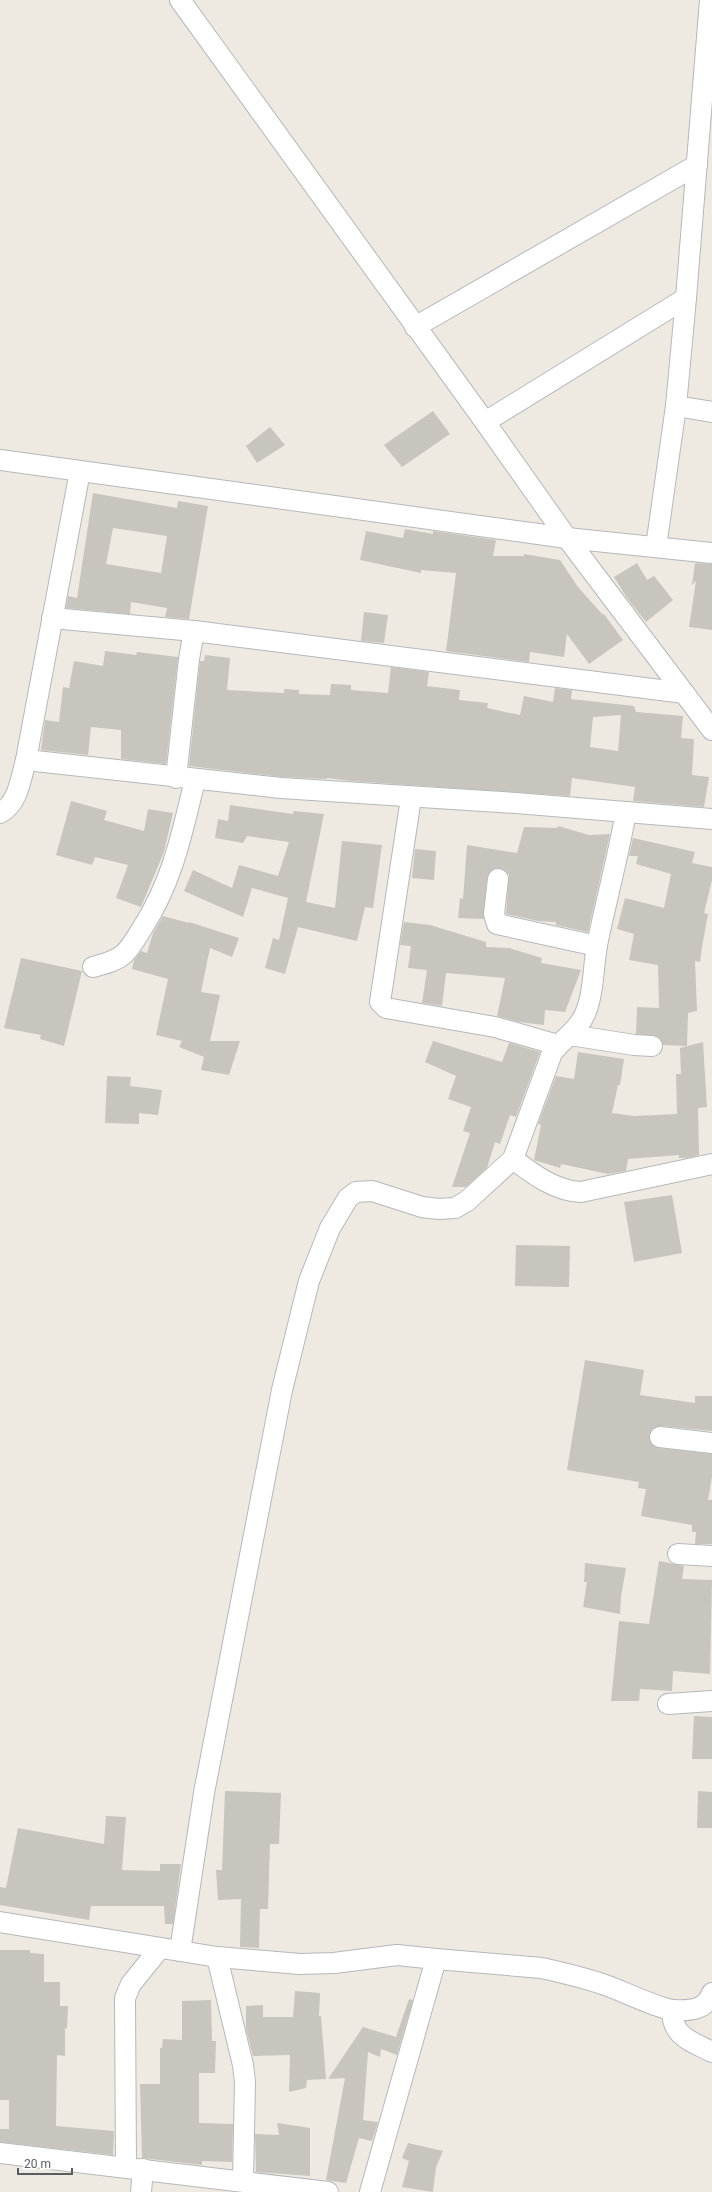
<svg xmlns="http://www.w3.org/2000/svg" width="712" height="2192" font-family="Roboto,sans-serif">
  <rect width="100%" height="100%" fill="#eeeae1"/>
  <!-- building -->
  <g fill="#c8c5be" fill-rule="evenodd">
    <polygon points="433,411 450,434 402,467 384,445"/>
    <polygon points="270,427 285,445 257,463 246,446"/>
    <path d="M93,493L177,508L178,501L208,506L189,619L165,617L167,608L131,602L130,614L66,608L68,596L77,598ZM113,528L167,536L161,573L106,564Z"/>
    <polygon points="405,529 433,534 433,531 496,540 493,556 524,556 524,554 560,560 578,587 603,615 604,614 623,640 589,664 567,634 564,657 530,652 529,662 446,651 456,573 421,570 421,573 360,560 366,531 403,538"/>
    <polygon points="637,563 647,580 654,576 673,600 646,622 627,598 614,577"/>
    <polygon points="695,563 712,564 712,630 689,627 696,581 692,585"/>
    <polygon points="364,612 388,615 384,643 361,641"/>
    <polygon points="105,651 136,655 137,652 178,657 166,764 121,759 121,730 91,727 88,755 41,750 45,720 59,722 63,687 69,688 74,661 103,666"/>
    <path d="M205,655L230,658L227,690L284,693V689L299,690V694L330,695L331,684L351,685V690L388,693L391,667L429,672L427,686L460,690L459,700L488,703L487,708L520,715L524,696L553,702L555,688L572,690L571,699L634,706L636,712L683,716L681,738L694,739L692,775L709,777L704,807L633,801L635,787L572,778L570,796L351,781L327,778V779L282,777L189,766L200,661H204ZM621,715L618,751L590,747L593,717Z"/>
    <polygon points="71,801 107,811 104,820 144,831 148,809 173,813 164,852 141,907 116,898 128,865 95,857 92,865 56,855"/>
    <polygon points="230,805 293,814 294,811 324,814 306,902 335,908 342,841 382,845 373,908 365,907 357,941 298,927 285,974 265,968 273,938 279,940 288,898 252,888 243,917 184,891 193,870 232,888 239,865 278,876 289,842 247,836 243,843 215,838 218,819 228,821"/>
    <polygon points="558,826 589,835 610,834 588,932 556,925 556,922 538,921 506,914 509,875 505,870 499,868 493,869 487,877 484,919 458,918 460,898 463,899 467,845 517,853 524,827 557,828"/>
    <polygon points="633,838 695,852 692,863 712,867 712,880 704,913 708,914 702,947 700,962 695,961 697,1011 688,1013 687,1046 663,1045 658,1036 636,1034 637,1007 659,1008 658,965 629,960 634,934 617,929 625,898 664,908 671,874 636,864 638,856 629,856"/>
    <polygon points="415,849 436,851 434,880 412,878"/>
    <polygon points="163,916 189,923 189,922 239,938 232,957 210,948 201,992 220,995 210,1041 240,1041 229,1075 201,1070 204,1057 179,1047 182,1041 156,1035 168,979 132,969 134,960 141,951 147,953 153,933"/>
    <polygon points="404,922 430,925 486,942 486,947 509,948 542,958 541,963 581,970 565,1012 545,1010 544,1025 519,1022 497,1016 505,978 446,973 442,1006 422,1003 427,970 408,968 411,946 400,945"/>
    <polygon points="21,958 82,971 64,1046 40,1039 41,1035 4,1028"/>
    <polygon points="433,1041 502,1062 509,1043 540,1052 516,1117 510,1115 500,1144 495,1142 487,1168 466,1187 452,1187 470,1133 463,1131 471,1107 448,1099 456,1076 425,1062"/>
    <polygon points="703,1042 707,1107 698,1108 699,1155 687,1158 679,1158 679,1155 628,1159 626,1171 608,1174 561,1164 560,1168 534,1160 541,1125 538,1124 556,1076 574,1079 578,1052 624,1059 620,1085 618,1085 612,1113 634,1116 677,1114 676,1074 681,1074 680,1048"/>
    <polygon points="107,1076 131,1077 130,1086 162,1090 158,1115 139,1113 139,1124 105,1123"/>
    <polygon points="672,1195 682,1253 634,1262 624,1202"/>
    <polygon points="516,1245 570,1246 569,1287 515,1286"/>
    <polygon points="585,1360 644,1370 640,1395 695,1403 695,1396 712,1396 712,1431 661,1426 651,1430 649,1436 650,1442 658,1448 712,1454 712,1477 708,1500 712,1500 712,1544 695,1544 696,1532 692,1532 692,1525 641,1516 646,1489 638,1488 639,1482 567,1470"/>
    <polygon points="659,1561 684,1566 682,1579 712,1580 710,1674 673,1671 672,1691 640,1689 639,1701 611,1701 619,1621 649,1624"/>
    <polygon points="585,1563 626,1568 621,1597 620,1614 583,1607 587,1582 584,1582"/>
    <polygon points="694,1716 712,1717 712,1759 692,1759"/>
    <polygon points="225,1791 281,1793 279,1844 270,1844 268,1909 260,1909 259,1948 240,1947 241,1899 218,1900 216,1870 222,1870"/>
    <polygon points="698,1791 712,1792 712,1828 697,1828"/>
    <polygon points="106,1816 126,1817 122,1870 160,1871 160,1864 181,1864 173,1924 165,1924 164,1906 91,1906 89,1920 0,1905 0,1887 6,1888 18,1828 104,1844"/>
    <polygon points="0,1950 30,1950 30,1953 44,1954 44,1982 60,1982 60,2006 68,2006 67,2029 65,2028 65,2056 57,2055 56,2126 114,2131 113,2155 0,2142 0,2129 9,2129 9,2100 0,2100"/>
    <polygon points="295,1991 320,1993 319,2016 321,2016 326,2079 307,2080 306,2088 289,2092 290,2055 253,2056 246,2029 246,2006 263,2005 263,2017 293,2017"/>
    <polygon points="409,1999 413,2000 397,2055 381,2049 380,2057 368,2052 363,2120 378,2122 372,2141 359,2138 346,2183 326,2180 345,2078 328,2079 363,2027 396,2037"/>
    <polygon points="211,2000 212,2041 216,2041 215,2073 199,2073 199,2123 233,2124 232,2162 202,2161 202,2165 142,2158 140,2084 160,2084 160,2048 162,2048 163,2039 182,2040 182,2001"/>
    <polygon points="277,2123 310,2128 310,2176 256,2172 255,2134 279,2135"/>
    <polygon points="408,2143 443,2151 436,2167 433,2192 402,2187 409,2161 402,2158"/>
  </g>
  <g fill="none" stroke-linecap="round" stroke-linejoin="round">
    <!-- minor casing -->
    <g stroke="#b4b8bc" stroke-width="22">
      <g id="minor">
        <polyline points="180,0 485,422 567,538 712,730"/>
        <polyline points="415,327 697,165"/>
        <polyline points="676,406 712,412"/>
        <polyline points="485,422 686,298"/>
        <polyline points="0,460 567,538 712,553"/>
        <polyline points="656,547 676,406 686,298 710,0"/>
        <polyline points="52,618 194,631 684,693"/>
        <polyline points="26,760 281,788 516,803 712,819"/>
        <polyline points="176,778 189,659 194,631"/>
        <polyline points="411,798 380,1002 386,1008 495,1027 558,1045"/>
        <path d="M0,813C18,804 21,778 26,760L80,471"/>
        <polyline points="498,879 494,914 497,924 597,946"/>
        <path d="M93,967C103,964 115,962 124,954C132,946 137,936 143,927C173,880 182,833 195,780"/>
        <polyline points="570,1035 634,1045 652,1046"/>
        <path d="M513,1159C533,1174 555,1191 581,1192L712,1164"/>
        <polyline points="660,1437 712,1443"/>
        <polyline points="678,1554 712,1556"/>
        <polyline points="668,1704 712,1701"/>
        <path d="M0,1922L180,1951L204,1793L282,1390L309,1281L330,1228L348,1198L356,1192L372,1191L422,1207L439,1209L455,1208L467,1201L513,1159L552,1053C562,1039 578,1031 585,1014C594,993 593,968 597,945C606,901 618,857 626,812"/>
        <polyline points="180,1951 217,1957 300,1964 334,1963 397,1955 436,1959 370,2192"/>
        <polyline points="217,1957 243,2065 245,2082 243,2181"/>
        <path d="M436,1959L542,1968C564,1973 587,1978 608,1986C622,1991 662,2010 674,2010C690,2011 706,2010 712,1993"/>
        <path d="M672,2010C672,2037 691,2041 712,2052"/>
        <polyline points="0,2153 328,2192"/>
        <polyline points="126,2167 125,1998 131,1984 160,1948"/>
        <polyline points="141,2192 143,2169"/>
      </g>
    </g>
    <!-- minor -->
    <use href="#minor" stroke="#fff" stroke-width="20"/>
  </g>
  <!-- scale -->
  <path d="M18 2168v6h54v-6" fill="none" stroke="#595e63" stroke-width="2"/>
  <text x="24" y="2168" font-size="12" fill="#595e63" stroke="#ffffff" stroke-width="3" paint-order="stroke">20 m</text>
</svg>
